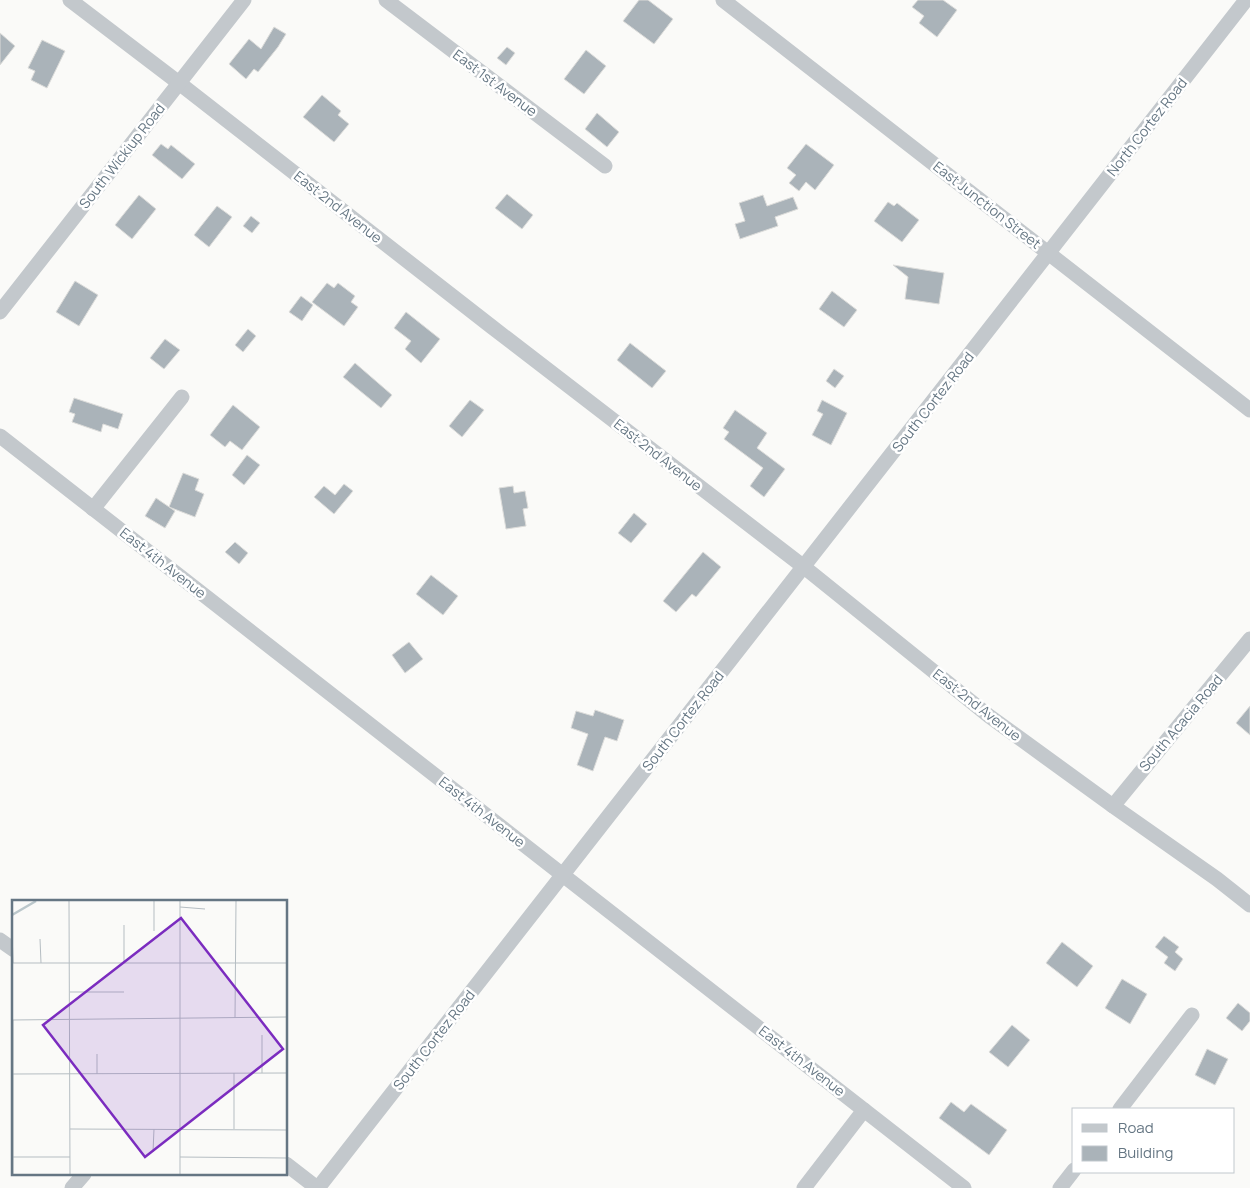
<svg xmlns="http://www.w3.org/2000/svg" width="1250" height="1188" font-family="Manrope,sans-serif">
  <rect width="100%" height="100%" fill="#fafaf8"/>
  <!-- building -->
  <g fill="#aab3b9" stroke="#dcdcda">
    <polygon points="639,0 648,0 673,19 654,44 623,21"/>
    <polygon points="918,0 943,0 957,10 937,37 919,23 924,16 912,7"/>
    <polygon points="274,27 286,34 278,47 258,72 254,69 246,79 229,64 249,39 261,49"/>
    <polygon points="0,33 15,46 0,65"/>
    <polygon points="42,40 65,51 47,88 31,80 35,71 28,68"/>
    <polygon points="507,47 515,53 506,65 497,58"/>
    <polygon points="586,50 606,66 584,94 564,79"/>
    <polygon points="322,95 341,111 338,115 349,124 334,142 303,117"/>
    <polygon points="597,113 619,132 607,147 585,129"/>
    <polygon points="161,144 168,149 171,145 195,164 182,179 152,155"/>
    <polygon points="806,144 834,165 815,190 806,182 799,191 789,183 796,175 787,168"/>
    <polygon points="507,194 533,215 522,229 495,208"/>
    <polygon points="139,195 156,209 132,239 115,225"/>
    <polygon points="763,195 767,206 793,197 798,209 775,217 778,226 740,239 735,224 745,221 739,203"/>
    <polygon points="888,202 894,206 897,203 919,220 902,242 874,221"/>
    <polygon points="217,206 232,217 209,247 194,235"/>
    <polygon points="251,216 260,223 252,233 243,226"/>
    <polygon points="893,265 944,273 939,304 905,299 908,277"/>
    <polygon points="75,281 98,295 79,326 56,312"/>
    <polygon points="327,283 334,288 338,283 355,296 351,302 358,307 344,326 312,302"/>
    <polygon points="832,291 857,310 844,327 819,309"/>
    <polygon points="301,296 313,305 302,321 289,312"/>
    <polygon points="406,312 440,339 421,363 405,349 411,341 394,328"/>
    <polygon points="248,329 256,336 243,352 235,345"/>
    <polygon points="165,339 180,350 164,369 150,358"/>
    <polygon points="630,343 666,371 652,388 617,360"/>
    <polygon points="355,363 392,395 381,408 343,377"/>
    <polygon points="834,369 844,376 835,388 826,381"/>
    <polygon points="74,398 123,414 118,429 103,424 101,432 72,422 75,414 69,412"/>
    <polygon points="470,400 484,410 462,437 449,426"/>
    <polygon points="822,400 847,413 831,445 812,435 823,414 817,411"/>
    <polygon points="233,405 260,427 242,450 230,441 225,447 210,435"/>
    <polygon points="735,410 767,433 757,448 785,469 764,497 750,486 763,468 724,439 729,432 723,428"/>
    <polygon points="247,455 260,465 244,485 232,475"/>
    <polygon points="183,473 199,479 195,490 204,494 195,517 169,507"/>
    <polygon points="344,484 353,491 334,514 314,497 324,486 335,495"/>
    <polygon points="513,486 514,493 525,491 528,508 523,509 526,526 506,529 499,488"/>
    <polygon points="156,498 175,511 165,528 145,516"/>
    <polygon points="634,513 647,524 631,543 618,533"/>
    <polygon points="235,542 248,553 239,564 225,552"/>
    <polygon points="703,552 721,567 696,597 692,594 676,612 663,601"/>
    <polygon points="431,575 458,596 443,615 416,594"/>
    <polygon points="409,642 423,659 405,673 392,655"/>
    <polygon points="1250,706 1250,735 1236,723"/>
    <polygon points="595,710 624,720 617,741 605,737 593,771 577,765 588,734 571,728 576,711 593,716"/>
    <polygon points="1164,936 1179,947 1175,952 1183,959 1175,971 1164,963 1168,957 1155,947"/>
    <polygon points="1062,942 1093,966 1077,987 1046,963"/>
    <polygon points="1122,979 1147,994 1130,1024 1105,1008"/>
    <polygon points="1238,1003 1250,1013 1250,1021 1242,1031 1226,1018"/>
    <polygon points="1012,1025 1030,1040 1008,1067 989,1052"/>
    <polygon points="1207,1049 1228,1059 1215,1085 1195,1075"/>
    <polygon points="951,1102 964,1112 971,1104 1007,1130 989,1155 939,1118"/>
  </g>
  <g fill="none" stroke-linecap="round" stroke-linejoin="round">
    <!-- minor -->
    <g stroke="#c3c8cc" stroke-width="15">
      <polyline points="70,0 179,83 492,327 804,567 989,716 1113,806 1217,879 1250,905"/>
      <polyline points="386,0 605,166"/>
      <polyline points="723,0 1250,410"/>
      <polyline points="0,312 244,0"/>
      <polyline points="0,436 964,1188"/>
      <polyline points="93,509 182,397"/>
      <polyline points="1113,806 1250,639"/>
      <polyline points="0,940 14,950"/>
      <polyline points="1120,1109 1192,1015"/>
      <polyline points="286,1164 317,1188"/>
      <polyline points="72,1188 84,1174"/>
      <polyline points="318,1188 1246,0"/>
      <polyline points="804,1188 864,1110"/>
      <polyline points="1060,1188 1074,1170"/>
    </g>
  </g>
  <g text-anchor="middle" stroke-width="5" stroke-linejoin="round" paint-order="stroke">
    <!-- street labels -->
    <g font-size="14" fill="#657683" stroke="#fff">
      <text transform="translate(495 83) rotate(37)" y="5">East 1st Avenue</text>
      <text transform="translate(1147 127) rotate(-52)" y="5">North Cortez Road</text>
      <text transform="translate(122 156) rotate(-52)" y="5">South Wickiup Road</text>
      <text transform="translate(987 205) rotate(38)" y="5">East Junction Street</text>
      <text transform="translate(338 207) rotate(38)" y="5">East 2nd Avenue</text>
      <text transform="translate(933 402) rotate(-52)" y="5">South Cortez Road</text>
      <text transform="translate(658 455) rotate(38)" y="5">East 2nd Avenue</text>
      <text transform="translate(163 563) rotate(38)" y="5">East 4th Avenue</text>
      <text transform="translate(977 705) rotate(38)" y="5">East 2nd Avenue</text>
      <text transform="translate(683 721) rotate(-52)" y="5">South Cortez Road</text>
      <text transform="translate(1181 723) rotate(-50)" y="5">South Acacia Road</text>
      <text transform="translate(482 812) rotate(38)" y="5">East 4th Avenue</text>
      <text transform="translate(434 1040) rotate(-52)" y="5">South Cortez Road</text>
      <text transform="translate(802 1061) rotate(38)" y="5">East 4th Avenue</text>
    </g>
  </g>
  <!-- overview -->
  <g transform="translate(12 900)">
    <rect width="275" height="275" fill="#fafaf8"/>
    <path fill="none" stroke="#bbc7cb" stroke-width="2.5" d="M0,15L24,1"/>
    <path fill="none" stroke="#b5bdc2" stroke-width="1" d="M57,1L58,274M168,7L193,9M112,25V63M0,30L1,63M142,31V1M28,39L29,63M0,63H275M58,92H112M223,118L224,1M0,120L275,117M1,120V274M250,135V173M222,173V229M0,174L275,173M85,174V154M58,229L275,230M141,252L142,229M1,257H58M168,257L275,258M168,274V1"/>
    <path fill="#7b2cbf" fill-opacity="0.15" stroke="#7b2cbf" stroke-width="2.5" d="M169,18L271,149L133,257L31,125Z"/>
    <rect width="275" height="275" fill="none" stroke="#657683" stroke-width="2.5"/>
  </g>
  <!-- legend -->
  <rect x="1072" y="1108" width="162" height="65" fill="#ffffff" stroke="#c1c8cd"/>
  <rect x="1082" y="1124" width="25" height="8" fill="#c3c8cc" stroke="#c1c8cd"/>
  <text x="1118" y="1133" font-size="15" fill="#657683">Road</text>
  <rect x="1082" y="1146" width="25" height="15" fill="#aab3b9" stroke="#c1c8cd"/>
  <text x="1118" y="1158" font-size="15" fill="#657683">Building</text>
</svg>
